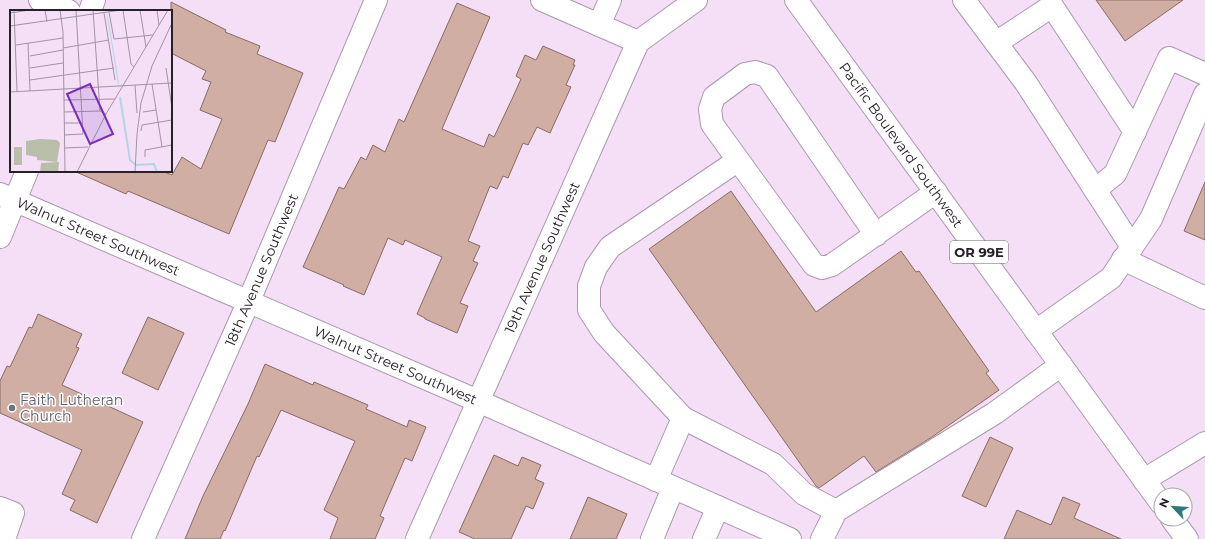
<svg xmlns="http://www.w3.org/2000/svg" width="1205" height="539" font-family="Montserrat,sans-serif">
  <rect width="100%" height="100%" fill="#f4dff7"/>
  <!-- building -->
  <g fill="#d1aea4" stroke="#896b63">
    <polygon points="1096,0 1183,0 1125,41"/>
    <polygon points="171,2 226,30 225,32 260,46 257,54 303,73 275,142 268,140 229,234 128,191 126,194 74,171 162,171 172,175 182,157 201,169 222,119 200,110 211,82 202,79 206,71 171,53"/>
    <polygon points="457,3 490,17 442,129 484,147 489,134 494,137 512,99 521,79 516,76 525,55 536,60 543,46 575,60 573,65 575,65 566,85 571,87 550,133 537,127 528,145 523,143 508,178 503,176 497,189 490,186 468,241 480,246 473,261 478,263 460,303 468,306 457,333 425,319 425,318 417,314 442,257 405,240 403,245 388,238 364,295 343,286 344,285 303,267 339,187 344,189 361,157 366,160 373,145 385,152 399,119 404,122"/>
    <polygon points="1205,182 1205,240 1184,231"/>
    <polygon points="731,191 816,312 901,251 916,272 919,271 989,371 986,373 999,390 932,437 876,472 864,456 819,488 816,486 649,249"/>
    <polygon points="38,314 82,334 76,347 79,348 62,385 143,422 97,523 70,510 75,500 62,494 82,450 0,413 0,381 7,366 10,367 29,327 32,328"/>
    <polygon points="148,317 184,333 158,390 122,373"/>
    <polygon points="265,364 313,385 314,382 368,405 366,409 407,427 409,420 426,427 412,461 405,458 380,516 384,518 375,539 330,539 338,518 324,510 355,441 281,410 259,457 257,456 225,531 224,530 220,539 185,539 203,496 248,404"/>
    <polygon points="990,437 1013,448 986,507 962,496"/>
    <polygon points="494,455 518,466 522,457 541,465 535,479 544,483 533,509 526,506 511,539 475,539 459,532"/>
    <polygon points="588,497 627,514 616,539 570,539"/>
    <polygon points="1063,497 1080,504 1074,518 1121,539 1004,539 1017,510 1051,525"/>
  </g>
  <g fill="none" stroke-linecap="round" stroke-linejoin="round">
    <!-- minor casing -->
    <g stroke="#ab98af" stroke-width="24">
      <g id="minor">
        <polyline points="40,0 69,11"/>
        <polyline points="542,0 638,42"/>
        <polyline points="964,0 1026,83 1132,247 1111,278 1036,331"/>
        <polyline points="599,25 610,0"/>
        <polyline points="996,43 1052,6 1135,132"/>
        <polyline points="1095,190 1115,174 1169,58 1205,74"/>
        <path id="s1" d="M0,194L478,401L790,539"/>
        <polyline points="876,235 767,76 755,72 745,74 714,97 710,109 712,124 814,265 822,268 832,265 936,192"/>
        <polyline points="1132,247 1151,219 1205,94"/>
        <polyline points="1123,259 1205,298"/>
        <polyline points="683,418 773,464 804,494 836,511 995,413 1061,365"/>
        <polyline points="656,480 683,418 604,333 589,310 589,286 596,267 610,247 737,161"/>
        <polyline points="1144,480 1205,443"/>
        <polyline points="0,508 13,513 4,539"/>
        <path id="s2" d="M143,539L248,303L376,0"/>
        <path id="s3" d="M417,539L638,42L696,0"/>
        <polyline points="652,539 673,488"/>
        <polyline points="704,539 718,507"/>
        <polyline points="822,539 836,511"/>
      </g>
    </g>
    <!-- major casing -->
    <g stroke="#ab98af" stroke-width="24">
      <g id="major">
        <path id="s4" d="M796,0L1161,503"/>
        <polyline points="90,11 94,0"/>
        <polyline points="0,237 27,171"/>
        <polyline points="1172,519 1187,539"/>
      </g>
    </g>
    <!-- minor -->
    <use href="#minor" stroke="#fff" stroke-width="22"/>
    <!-- major -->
    <use href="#major" stroke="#fff" stroke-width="22"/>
  </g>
  <!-- markers -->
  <circle fill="#6b7280" stroke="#fff" stroke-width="1.5" cx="12" cy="408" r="4"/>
  <g text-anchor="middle" stroke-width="3" stroke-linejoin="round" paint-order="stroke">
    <!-- shield labels -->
    <rect fill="#fff" stroke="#686369" stroke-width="1" x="950" y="241" width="58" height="22" rx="3"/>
    <g font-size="13" font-weight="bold" fill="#282029">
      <text x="979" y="257">OR 99E</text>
    </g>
    <!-- street labels -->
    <g font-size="14" fill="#282029" stroke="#fff">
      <text dy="5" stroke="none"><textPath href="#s4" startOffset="179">Pacific Boulevard Southwest</textPath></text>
      <text dy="5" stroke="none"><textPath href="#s1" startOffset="107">Walnut Street Southwest</textPath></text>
      <text dy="5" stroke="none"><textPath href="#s3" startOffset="308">19th Avenue Southwest</textPath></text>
      <text dy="5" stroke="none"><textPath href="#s2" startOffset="294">18th Avenue Southwest</textPath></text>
      <text dy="5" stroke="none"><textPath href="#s1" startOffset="431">Walnut Street Southwest</textPath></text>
    </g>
    <!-- worship labels -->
    <g font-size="14" fill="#5b616d" stroke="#fff" text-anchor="start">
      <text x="20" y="405">Faith Lutheran<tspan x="20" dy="16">Church</tspan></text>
    </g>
  </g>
  <!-- overview -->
  <g transform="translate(10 10)">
    <rect width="162" height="162" fill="#f4dff7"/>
    <path d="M30,129L47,130L50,133L47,152L27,150V147L16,145V131ZM4,137H12V155H4ZM49,152L48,162H30L31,153Z" fill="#b9beab"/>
    <path d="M96,0L99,12L109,74H108Z" fill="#b5d4e7"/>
    <path fill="none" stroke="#b5d4e7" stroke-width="2" d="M110,87L120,150L126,155L144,154L147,162"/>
    <path fill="none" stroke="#a293a5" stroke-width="1" d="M4,0L7,81M35,0L37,12M50,0L53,22L55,162M83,0L90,101M113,0L121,54L124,57M130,0L136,37M147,0L149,15M99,2L104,29L143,25M0,3L20,0M94,3L105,70M0,16L111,0M18,33L20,81M6,35L53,28M53,38L99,30M20,46L53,40M20,58L53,53M156,58L162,98M20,70L104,58M142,74L152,137M125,75L127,103M0,82L162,73M54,90L105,89M54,102L90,101L96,104M133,102L146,100M54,113H72M131,121L132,115L162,110M54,125L73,124L66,0M54,138L78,137M135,147V140L162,135M67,162L96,104L158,0M125,162L127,124L131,93L142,56L162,13"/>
    <path fill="#7b2cbf" fill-opacity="0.15" stroke="#7b2cbf" stroke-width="2" d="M80,74L103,124L80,134L57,84Z"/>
    <rect width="162" height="162" fill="none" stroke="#282029" stroke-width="2"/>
  </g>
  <!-- north arrow -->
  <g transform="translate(1173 507) rotate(295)"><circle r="19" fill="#ffffff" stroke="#a9a6a9"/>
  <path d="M0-3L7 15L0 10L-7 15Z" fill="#2e787b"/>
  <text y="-6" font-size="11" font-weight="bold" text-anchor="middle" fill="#282029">N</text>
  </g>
</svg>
